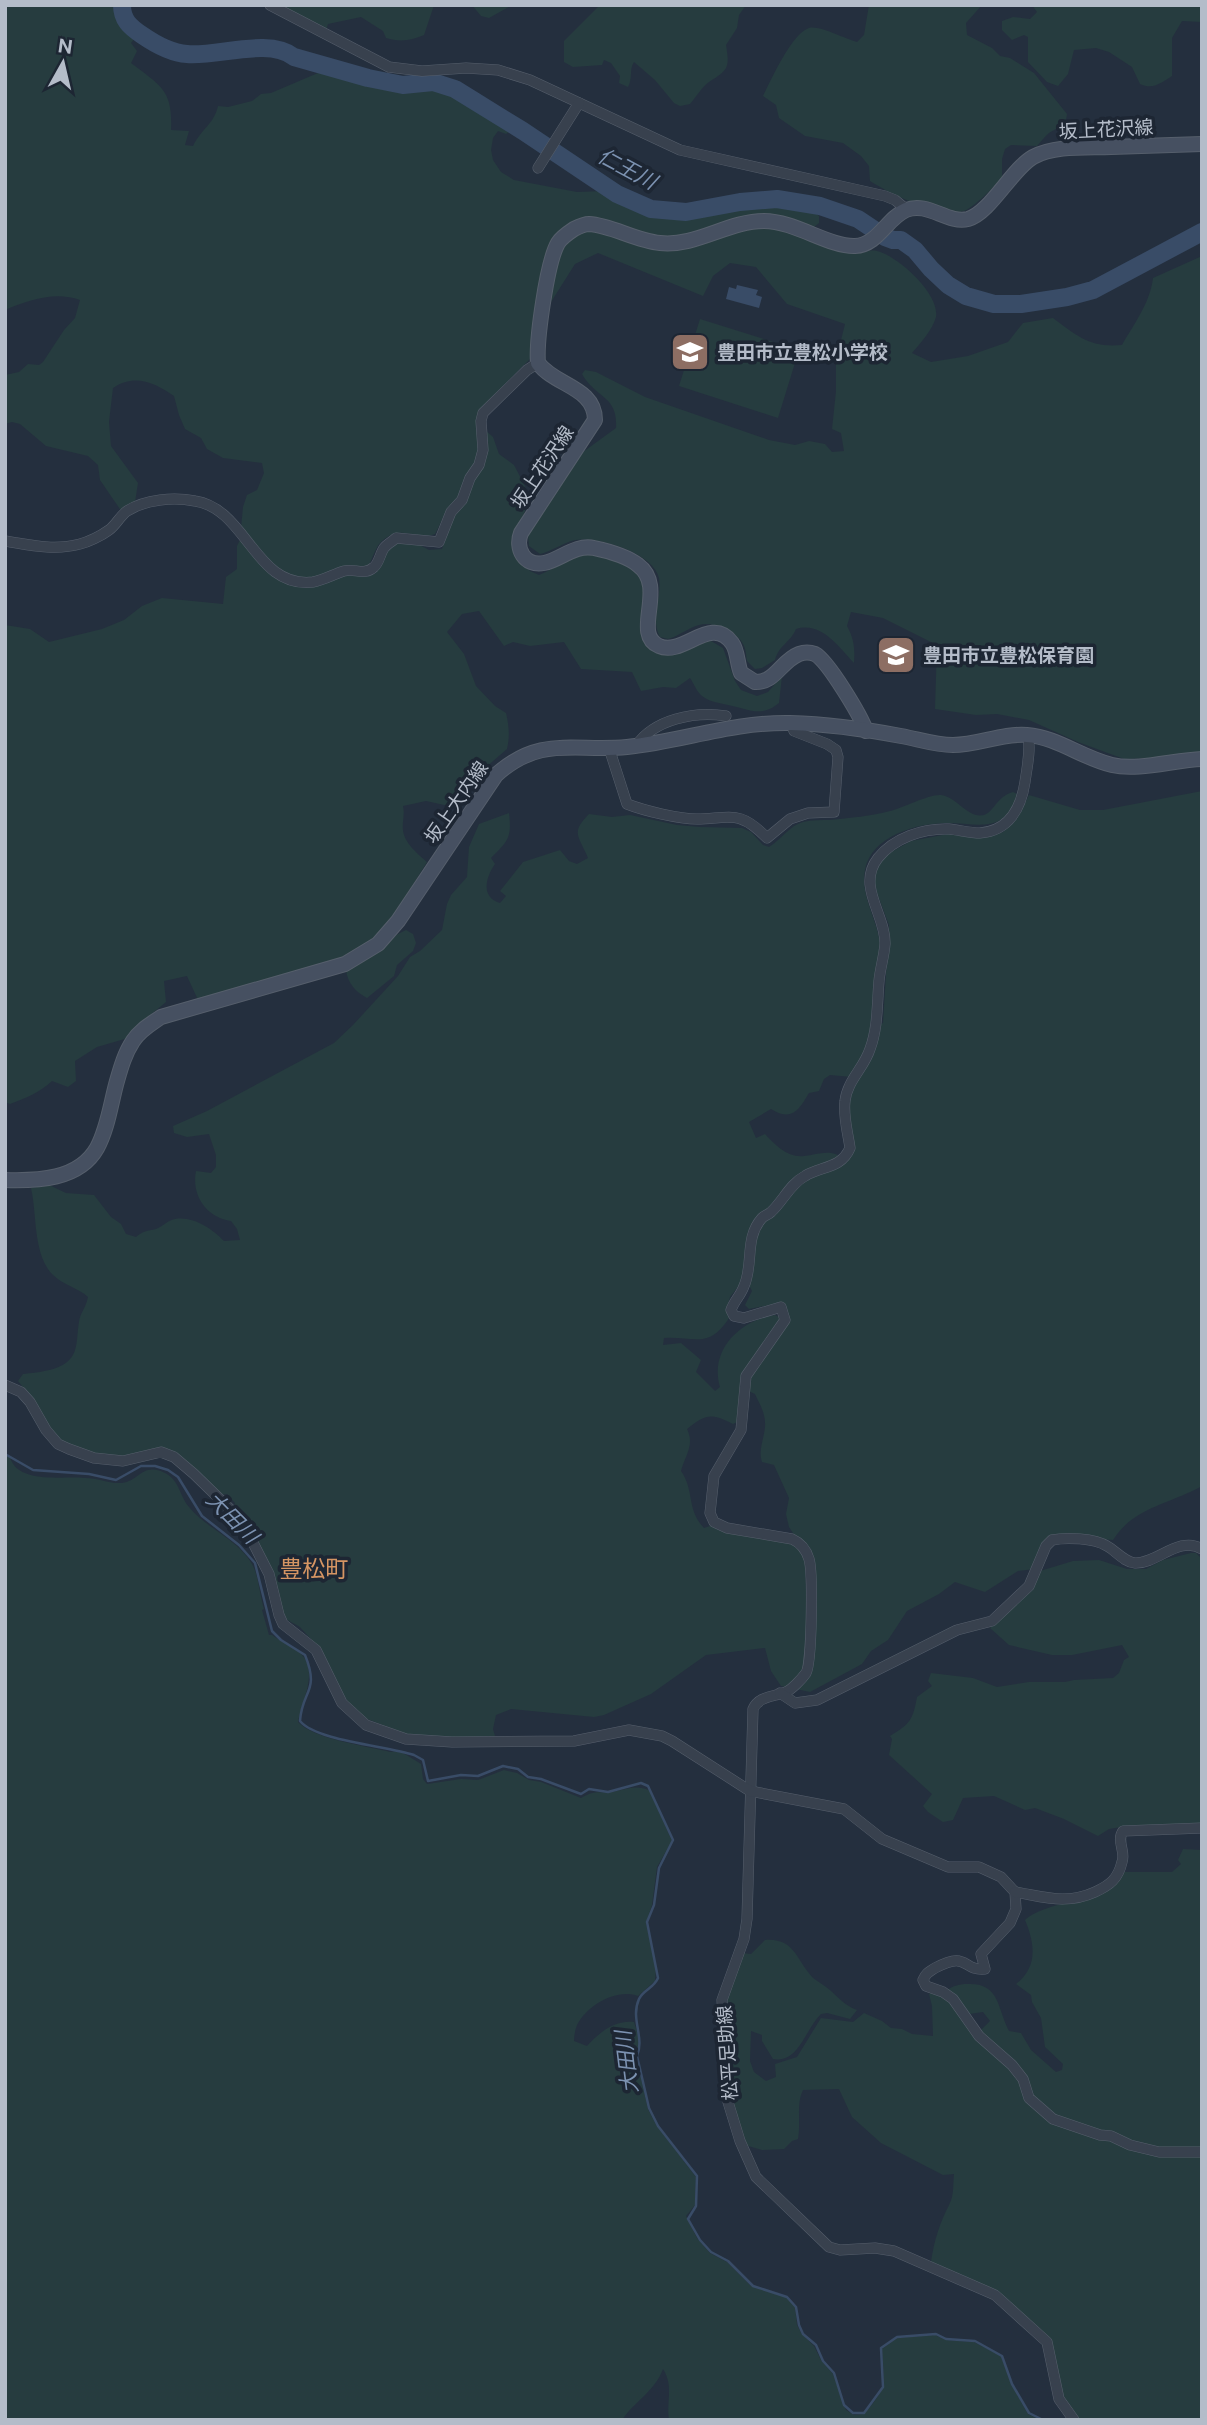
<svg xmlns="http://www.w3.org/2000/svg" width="1207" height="2425" font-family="'Public Sans','Noto Sans JP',sans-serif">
  <rect width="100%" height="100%" fill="#242f3e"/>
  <!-- green -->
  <g fill="#263c3f">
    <path d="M5,5H119C120,21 125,26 137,35L131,43L137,51L131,63C161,86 173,90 171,130L189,131L185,145L193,146C202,128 214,124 218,106L228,107L252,101L261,94L271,93L318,73L340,72L369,82L407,89L431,87L453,94L502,123L510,131L506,134L498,131L493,138L491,150L493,160L501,172L514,180L577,192L606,191L631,206L679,216L703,215L749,204H772L812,209L819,216V223L813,228L785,219L672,238L646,237L588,219L550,250L530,359L484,405L480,415V438L476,464L466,474L463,490L444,516L435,534C415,542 402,522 381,542C374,549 373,560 367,567C339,573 303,588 277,570C265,562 251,540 241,528L243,507L247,495L257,490L264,473L262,463L223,458L207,449L201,438L185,429L179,415L174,396C155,383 135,373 113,388L109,422L111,446L138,483L135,502L124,515L100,480L98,465L88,456L46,446L20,424L12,422L5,424V375L19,372L28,364L39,365L43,362L64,330L75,318L80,300C55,291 29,300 5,310Z"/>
    <path d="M280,5H434L424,35C411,41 399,42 386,38L383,31L361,17L328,24L324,36Z"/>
    <polygon points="472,5 512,5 489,18 481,16"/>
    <path d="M600,5H746L739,15L737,28L726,45C730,68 728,70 709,82C702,87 696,97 690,104L680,106L674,103L655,80L634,62C629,69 633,78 628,87L619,83L620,76L611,63L604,60L602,65L573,67L564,62V41Z"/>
    <path d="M869,5H982L966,23L967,35L992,48L1000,56L1010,58L1034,73L1067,114C1066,127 1058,127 1049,133C1044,137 1041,142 1037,146L1011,145L1005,149L1002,159V178C995,186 973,208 964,211C940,218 890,194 870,181L869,166L861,156L843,143L805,136L779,118L776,105L763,96C771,80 792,33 809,28C819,25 845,39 857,42L864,35Z"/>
    <path d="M1032,5H1202V22L1182,21L1172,38V76C1161,83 1153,90 1140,84L1132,67L1109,52L1096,48L1074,50L1068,74L1058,86L1047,82L1028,62V37L1024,35L1012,40L1002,30V21L1013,17L1030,19L1037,12Z"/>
    <path d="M765,226L789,230L851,253C862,255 867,249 877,251C898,256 940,294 936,317C933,329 920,344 912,353L931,362L968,356L1008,342L1023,323L1053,318C1077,336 1090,348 1122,345C1134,324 1150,303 1153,278L1202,256V756L1124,759L1078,742L1029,720L997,714L976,715L935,709L937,645L883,618L851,612L847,626C854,639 855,648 854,663C838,646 821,621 796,629C790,643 779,645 775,660L762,668L755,669L747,661C746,655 746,649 743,644C736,631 713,621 699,625C688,628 679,636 668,639L660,637C650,620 662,597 659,578C654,553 598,536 575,540C563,543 552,551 540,554L529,546L528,535L583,452L616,428C618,395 596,399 582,374L585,370L596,372L645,397L769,440L795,445L809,441L825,444L832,452L844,451L841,433L832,429L836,391V360L845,324L787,304L756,267L730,263L713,276L703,296L598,253L575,264L546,310L560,252L574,235L583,232H602L649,246Z"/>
    <polygon points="700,319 799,350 778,418 679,386"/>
    <path d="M484,429L493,437L499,454L514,465L527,490V505L515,540L518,555L530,571L539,575C555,569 565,558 581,554C591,551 599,554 608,556C657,568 647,604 647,643L711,641L723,648L735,681L741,690L757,696L768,692L782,676L779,703C761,718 749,709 728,705C719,703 710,702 702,696C697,692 694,684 690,678L676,688L663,687L641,691L632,672L581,669L564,642L530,646L513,642L504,646L479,611L462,614L447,632L464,654L476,686L495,706L506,713C509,726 510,736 507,749L463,787L449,806L426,801L403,806C405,815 402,822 403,830C404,843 418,854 427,862L392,919L369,944L341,958L305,972L254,983L199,1002L187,976L164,981L166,1002L137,1026L128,1038L97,1047L75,1061L76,1081L68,1087L52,1081C39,1093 26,1098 10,1104L5,1102V625L30,629L49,642L102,629L124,620L142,606L162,598L223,604L226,577L237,569V546L241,538L287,583L305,588L348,574L367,577L376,573L390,543L414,542L429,550L442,549L456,510L469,495Z"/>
    <path d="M1202,791V1486C1170,1504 1134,1507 1113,1540L1060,1536L1035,1569L1018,1571L985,1592L955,1582L939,1594L907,1611L888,1640L871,1651L862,1664L810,1692L796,1689L802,1684L814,1577L795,1536L789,1527L786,1514L789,1498L774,1465L762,1462C758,1450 764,1439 765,1427C766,1414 760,1405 755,1394L746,1390L748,1378L787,1319C789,1297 763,1307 749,1309L745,1305L752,1291L749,1285L752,1243L760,1225L806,1178L848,1161L852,1153L848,1108L850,1094L878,1026L883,1023L889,925L877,893L874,878L878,867L886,855L911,841L948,834L987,837L1003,832L1017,819L1029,795L1080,810H1103Z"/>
    <path d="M1013,792L1017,794C1006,835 978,823 947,823C917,823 871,836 865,870C860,895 877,919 880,943L868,1046L852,1077L830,1075L824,1079L819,1091L809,1093C799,1110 792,1122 771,1109L749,1122L756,1138L765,1134C775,1145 788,1158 804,1156C816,1155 826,1150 838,1155L834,1161L819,1166L767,1213L746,1256L741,1283L730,1297L727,1308L729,1318C709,1350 693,1336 664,1338L663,1345L681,1343L701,1360L696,1372L715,1391L720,1387C709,1350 740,1320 775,1315L781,1318L743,1376L740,1392L739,1421L733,1424C711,1413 706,1414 687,1429C695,1445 685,1456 681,1471C695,1491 686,1509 704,1528L713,1525L722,1531L731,1534L736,1531L788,1542L798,1545L805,1558L808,1656L803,1673L786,1687L781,1686L771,1671L765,1648L706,1655L651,1694L604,1715L594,1717L511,1709L496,1715L493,1729L495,1736L460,1738L411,1736L362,1717L353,1709L339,1689L318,1647L300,1627L284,1618L234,1508L235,1503L227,1494L220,1495L174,1453C141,1455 86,1464 59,1438C43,1422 33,1398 18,1381L23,1374C39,1372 64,1371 73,1355C78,1346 77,1332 79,1322C80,1313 86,1308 88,1297C77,1287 62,1285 51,1273C33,1252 37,1214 31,1188L49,1185L66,1193L94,1195L111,1217L121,1224L126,1234L136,1237C143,1231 147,1231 156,1229C162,1227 168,1220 175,1219C194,1216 212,1229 224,1241L240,1240L237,1229L231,1221C207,1218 191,1196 196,1171L211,1173L216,1167V1155L209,1134L187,1137L174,1133L173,1126L207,1111L334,1043L353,1025L398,976L410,957L420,951L442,930L447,904L451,895L467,877L469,847L479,824L509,813C512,838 508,841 491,858L495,864C486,877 480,897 500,903L506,896L500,891L523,862L560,850L569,861L577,864L588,858C579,836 570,833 589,814L612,817L630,815L677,825L700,827L742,828L751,832L763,845L769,847C781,840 790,825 803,822C812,820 822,820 830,820C849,818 872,816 890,811C903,808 929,794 941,795C957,797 968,819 984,815C994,812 996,797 1013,792Z"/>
    <path d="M406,930L413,934L416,943L413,951L397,965L394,976L367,998C356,992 347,983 346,969L372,956L392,937Z"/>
    <path d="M5,1455L10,1457C17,1484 62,1476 85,1478C98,1478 109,1484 122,1483C140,1481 142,1462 165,1473C180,1481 179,1495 189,1507C205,1528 242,1541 254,1568C259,1580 260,1596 264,1609L262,1610L269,1635H272C281,1642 292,1646 300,1653C320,1671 301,1702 298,1722C313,1739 367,1746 390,1752L400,1751L421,1764L423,1779L427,1784L461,1779L478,1780L504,1770L517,1773L529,1780L541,1782L581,1798C595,1790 596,1793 609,1792C625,1791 635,1783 650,1791L672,1841L657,1867L652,1905L646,1923L656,1967L655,1981L638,1996C617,1988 587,2005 577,2025C575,2030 574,2036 574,2041L587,2046C600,2032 614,2020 634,2022L639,2038V2047L636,2056L648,2109L657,2126L696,2177L695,2205L686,2216L697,2238L710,2253L727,2262L751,2286L786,2297L795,2306L797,2325L802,2334L814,2346L821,2360L833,2374L846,2410L854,2415L864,2414C888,2388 884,2381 882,2349L897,2338L935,2335L946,2340L974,2342L1001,2356L1011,2384L1028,2414L1041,2420H669C666,2401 674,2386 663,2369C655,2391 635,2401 622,2420H5Z"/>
    <path d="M1191,1553H1196L1202,1559V1826L1121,1827L1109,1829L1098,1836L1064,1819L1035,1808L1025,1810L994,1796L963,1798L953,1820L943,1822L928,1812L923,1806L932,1794L889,1755L892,1739L890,1736C910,1724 913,1720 917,1697L932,1686L928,1681L931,1673L973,1678L997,1687L1029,1682H1065L1074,1680L1113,1678L1119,1673L1124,1660L1129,1657L1122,1645L1072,1655H1052L1009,1645L990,1628L1040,1571L1073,1561L1099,1560L1127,1569H1146L1163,1560Z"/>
    <path d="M1183,1849L1202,1850V2150L1160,2149L1061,2120L1034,2101L983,2035L981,2030L990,2021L983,2012L969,2014L946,1991C953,1986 958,1984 968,1984C1000,1983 997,2008 1009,2031L1021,2033L1031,2050L1056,2072L1062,2070L1063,2064L1045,2047L1041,2018L1032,2002L1031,1995L1016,1984C1038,1967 1035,1944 1025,1920C1050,1898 1109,1904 1123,1872H1172L1181,1864L1178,1860Z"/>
    <path d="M765,1940C795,1938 796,1960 813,1978C817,1981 822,1984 826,1987C838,1996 843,2005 857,2010L850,2019L827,2013L821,2014C805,2029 799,2064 773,2059L762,2041V2035L751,2031L750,2061L754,2072L766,2081L776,2077L775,2064L797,2057L821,2018L853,2022L864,2013L882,2021L891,2028L902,2029L912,2034L933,2036L932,2006L929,1994L933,1992L951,2001L1016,2072L1028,2102L1093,2135L1202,2156V2420H1079L1065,2405L1049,2339L1046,2334L996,2291L931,2262C934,2241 940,2222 950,2203C954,2195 953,2183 954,2174L943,2175L881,2143L852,2117L839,2089L803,2090C796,2104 801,2122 798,2139L792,2141L784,2149L762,2150L745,2145L730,2099L725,2002L742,1953L751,1954Z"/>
  </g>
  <!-- water -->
  <polygon fill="#394c67" points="737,285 758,290 756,295 762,297 759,308 726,299 729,287 736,289"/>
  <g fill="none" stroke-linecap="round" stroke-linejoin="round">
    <!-- stream -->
    <path stroke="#394c67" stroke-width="2.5" d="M5,1454L33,1470L89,1474L116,1480L141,1466H155L168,1470L178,1477L202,1516L239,1545L255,1563L272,1631L281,1640L305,1655C320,1692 302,1690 300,1721C316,1741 388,1746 414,1755L423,1760L428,1781L461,1775L478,1776L503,1766L518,1769L528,1777L541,1779L581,1794L589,1789L608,1792L641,1783L648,1786L673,1840L659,1868L654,1905L647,1922L658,1978C654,1988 643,1990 639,1999C630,2019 645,2037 637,2056L649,2108L658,2126L697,2176L696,2206L688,2219L700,2240L711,2252L728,2261L753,2286L787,2297L796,2307L799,2325L803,2334L816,2345L823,2361L834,2373L844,2405L853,2413H864L883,2387L881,2348L897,2337L936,2334L946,2339L975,2341L1002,2356L1012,2384L1029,2413L1043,2420"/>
    <!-- river -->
    <path stroke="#394c67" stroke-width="18" d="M122,5C122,20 130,27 142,35C155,44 170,53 187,54C217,57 269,37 294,57L368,78L403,85L433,82L455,89L523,131L617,194L651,209L686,212L740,202L777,199L820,206L858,219L885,237L893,240H901L915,250L931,269L948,285L966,296L994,304H1021L1067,297L1093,290L1202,232"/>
    <!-- street casing -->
    <g stroke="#565f6c" stroke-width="11">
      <g id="street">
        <polyline points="270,5 389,67 422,71 466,68 498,70 530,80 680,150 885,196 895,200 907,210"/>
        <polyline points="538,168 579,103"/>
        <path d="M5,541C30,545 54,551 80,544C88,542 101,536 109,530C116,525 120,516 127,511C146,499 174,497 195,501C247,509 255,589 313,582C324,580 334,574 344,571C354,568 365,576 374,567C379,563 380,554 384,548C387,544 393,541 396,538L439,542L451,512L462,500L470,478L479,465L483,450L481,421L483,413L527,370L538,363"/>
        <path d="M1028,735C1031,751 1027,767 1025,782C1021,808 1009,831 980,833C970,833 959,830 949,829C923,828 894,838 878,858C856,886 886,915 885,944C884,957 880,969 879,981C877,1004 878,1028 870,1049C864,1068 847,1081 845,1101C843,1117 848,1133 850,1148C841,1169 821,1166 805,1176C790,1184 783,1201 771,1212C768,1215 765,1215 762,1218C744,1238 754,1264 744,1286C741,1295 734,1301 731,1310L734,1316L744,1318L781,1307L785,1320L746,1376L741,1430L714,1476L710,1513L714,1522L727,1528L792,1539C801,1543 806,1549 809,1559C813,1572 812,1664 806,1673C801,1680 792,1689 786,1692C773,1697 759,1696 753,1709L747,1919L744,1939L722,2000L728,2102L740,2141L756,2177L829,2247L840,2250L875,2248L894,2251L995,2295L1047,2342L1059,2399L1074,2420"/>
        <path d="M636,746C654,719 695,711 726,716"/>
        <path d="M609,748L627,804C645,811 679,819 697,819C732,818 740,810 767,838L790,819L808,813L834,812L838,757L836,750L827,744L794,731L791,723"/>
        <path d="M5,1385L21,1392L30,1402L46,1430L58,1444L69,1449L94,1458L123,1461L161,1452L174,1457L194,1474L231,1510L247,1531L269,1574L279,1615L283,1624L316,1650L342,1703L366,1725L406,1739L452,1742L574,1741L629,1730L662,1736L672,1741L750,1791L844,1809L882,1839L948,1867H979L1001,1877L1015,1892L1016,1909L1010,1923L981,1954L985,1969C961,1971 969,1950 935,1968C929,1972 926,1973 923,1980L926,1986L943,1992L953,1999L979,2036L1012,2065L1023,2079L1029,2098L1053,2119L1100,2135L1111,2136L1130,2145L1159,2152H1202"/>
        <path d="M780,1693L795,1703L817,1700L957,1630L992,1621L1029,1586L1046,1546L1052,1540C1066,1537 1094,1538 1107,1546C1116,1551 1124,1562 1135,1563C1157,1564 1179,1535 1202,1549"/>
        <path d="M1015,1892C1045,1897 1066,1905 1095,1892C1110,1885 1118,1879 1122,1862C1126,1851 1116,1841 1123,1831L1202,1828"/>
      </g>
    </g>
    <!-- secondary casing -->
    <g stroke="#565f6c" stroke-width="16">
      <g id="secondary">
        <path d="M866,731C861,716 828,661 815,654C810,652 804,652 799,654C781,661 775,683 755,682L741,673C737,664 738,651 732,643C711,614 683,657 659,646C631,634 668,587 638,565C627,556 608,551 594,548C575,544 560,560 544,563C524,567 515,548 521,533L595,420C595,387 555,386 538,363C536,341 547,262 558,243C561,238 568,233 574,229C578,227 584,224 589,224C611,225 636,241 660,243C696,247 728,221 764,221C795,221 829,247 855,246C878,245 887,218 906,210C928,201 947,224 968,219C990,213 1012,169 1033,157C1055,145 1087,148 1111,147C1142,146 1172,145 1202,144"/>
        <path d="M5,1180C37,1181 79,1180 97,1148C108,1128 111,1102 117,1081C121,1067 125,1053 133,1041C140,1030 151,1024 161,1017L345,964L378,944L398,921L496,775C540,735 575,752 627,747C684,741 731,722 790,723C827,724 864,729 901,736C918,739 935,745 953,745C978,745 1002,733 1027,735C1057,737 1082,758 1112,765C1138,771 1174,760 1202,759"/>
      </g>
    </g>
    <!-- street -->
    <use href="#street" stroke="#38414e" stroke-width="10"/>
    <!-- secondary -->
    <use href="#secondary" stroke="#465061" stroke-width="14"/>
  </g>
  <!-- icons -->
  <defs>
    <g id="school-square" transform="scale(2.0125)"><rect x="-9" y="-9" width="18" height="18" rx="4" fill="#8d6e63" stroke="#1d2633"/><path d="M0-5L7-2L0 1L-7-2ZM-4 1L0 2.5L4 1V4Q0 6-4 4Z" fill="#fff"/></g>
  </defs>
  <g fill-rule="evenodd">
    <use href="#school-square" x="690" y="352"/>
    <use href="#school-square" x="896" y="655"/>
  </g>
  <g text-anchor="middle" stroke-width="7" stroke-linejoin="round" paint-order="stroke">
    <!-- street labels -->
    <g font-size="19" fill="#b4bcc9" stroke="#1d2633">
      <text transform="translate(1106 129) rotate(-3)" y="7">坂上花沢線</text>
      <text transform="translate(542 467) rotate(-56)" y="7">坂上花沢線</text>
      <text transform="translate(456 802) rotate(-55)" y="7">坂上大内線</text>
      <text transform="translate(727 2053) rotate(-94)" y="7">松平足助線</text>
    </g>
    <!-- poi labels -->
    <g font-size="19" font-weight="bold" fill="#b4bcc9" stroke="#1d2633" text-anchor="start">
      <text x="717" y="359">豊田市立豊松小学校</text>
      <text x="923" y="662">豊田市立豊松保育園</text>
    </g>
    <!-- water labels -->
    <g font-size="21" font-style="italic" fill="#7c92b1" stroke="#1d2633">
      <text transform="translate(627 169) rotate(28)" y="7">仁王川</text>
      <text transform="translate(232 1518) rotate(45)" y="7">大田川</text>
      <text transform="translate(627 2062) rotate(-97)" y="7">大田川</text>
    </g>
    <!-- quarter labels -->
    <g font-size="23" fill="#d59563" stroke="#1d2633">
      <text x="314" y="1577">豊松町</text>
    </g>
  </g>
  <!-- border -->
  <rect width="1207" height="2425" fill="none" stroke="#b4bcc9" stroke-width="14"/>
  <!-- north arrow -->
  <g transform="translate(63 63) rotate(8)" stroke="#1d2633" stroke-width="5" paint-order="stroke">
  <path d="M0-5L12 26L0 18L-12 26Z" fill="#b4bcc9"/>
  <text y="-10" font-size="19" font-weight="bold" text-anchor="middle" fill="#b4bcc9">N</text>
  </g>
</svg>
